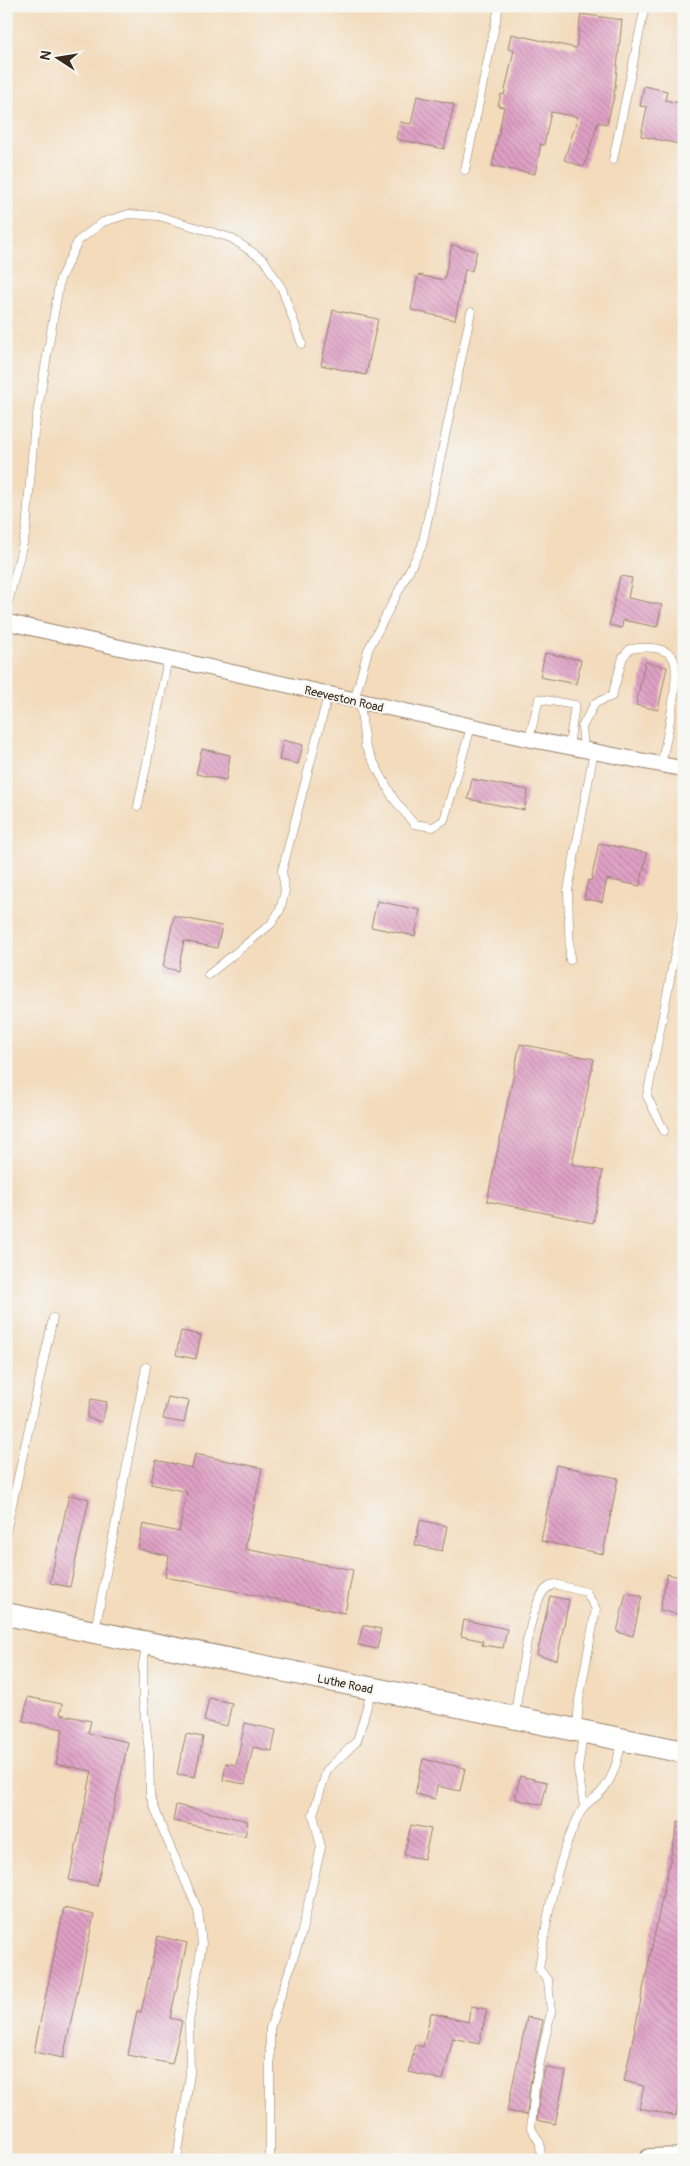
<svg xmlns="http://www.w3.org/2000/svg" width="690" height="2166" font-family="Pangolin,sans-serif">
  <defs>
    <pattern id="building-back-hatch" width="6" height="6" patternUnits="userSpaceOnUse" patternTransform="scale(1.25)"><rect width="6" height="6" fill="#e0a1c6"/><path d="M-1 5l2 2M0 0l6 6M5-1l2 2" fill="none" stroke="#b783a0"/></pattern>
  </defs>
  <rect width="100%" height="100%" fill="#f6f6f2"/>
  <filter id="ink" filterUnits="userSpaceOnUse"><feTurbulence type="fractalNoise" baseFrequency=".02" numOctaves="2"/><feDisplacementMap in="SourceGraphic" scale="10" xChannelSelector="R" yChannelSelector="G"/><feConvolveMatrix kernelMatrix="1 2 1 2 8 2 1 2 1" color-interpolation-filters="sRGB"/></filter>
  <filter id="wash" filterUnits="userSpaceOnUse"><feTurbulence type="fractalNoise" baseFrequency=".0096" numOctaves="4" result="noise"/><feDisplacementMap in="SourceGraphic" scale="20" xChannelSelector="R" yChannelSelector="G"/><feGaussianBlur stdDeviation="1.12" result="paint"/><feColorMatrix in="noise" values="0 0 0 0 0 0 0 0 0 0 0 0 0 0 0 0 0 1.4 0 .05"/><feComposite in="paint" operator="in"/></filter>
  <g filter="url(#wash)">
    <rect width="100%" height="100%" fill="#f3dbbc"/>
    <g id="blocks">
      <!-- building -->
      <g fill="url(#building-back-hatch)">
        <polygon points="581,14 622,20 614,97 607,124 598,122 584,167 564,160 578,117 551,112 544,145 541,144 535,174 492,166 504,107 498,106 501,94 504,95 514,50 508,49 511,34 576,48"/>
        <polygon points="644,86 667,91 665,100 684,104 684,145 641,136 647,107 640,106"/>
        <polygon points="417,96 454,104 444,149 396,139 400,122 411,124"/>
        <polygon points="452,245 477,251 472,271 465,270 455,320 411,310 418,275 444,280"/>
        <polygon points="333,310 378,319 366,375 321,365"/>
        <polygon points="620,576 632,578 628,598 662,605 657,627 623,620 622,628 609,625"/>
        <polygon points="545,653 581,660 576,684 540,677"/>
        <polygon points="645,662 667,667 658,710 636,705"/>
        <polygon points="283,740 303,745 298,764 279,760"/>
        <polygon points="202,749 230,755 226,780 196,774"/>
        <polygon points="472,779 528,790 524,810 468,799"/>
        <polygon points="599,843 647,853 640,886 607,879 602,902 584,899 588,880 591,881"/>
        <polygon points="377,901 420,910 415,936 371,927"/>
        <polygon points="174,916 222,926 217,948 184,941 178,971 163,967"/>
        <polygon points="520,1044 594,1059 572,1164 603,1171 593,1223 487,1201"/>
        <polygon points="181,1331 201,1335 196,1359 176,1355"/>
        <polygon points="168,1397 189,1401 184,1423 163,1419"/>
        <polygon points="91,1399 107,1402 102,1422 87,1418"/>
        <polygon points="195,1454 262,1468 245,1549 353,1570 345,1613 165,1577 169,1556 138,1549 143,1524 179,1532 187,1492 151,1484 156,1460 192,1468"/>
        <polygon points="556,1465 618,1478 603,1554 541,1541"/>
        <polygon points="69,1495 89,1499 70,1587 50,1583"/>
        <polygon points="420,1520 447,1526 442,1551 415,1545"/>
        <polygon points="667,1574 684,1578 684,1616 660,1610"/>
        <polygon points="626,1593 642,1596 633,1636 617,1632"/>
        <polygon points="550,1596 569,1600 557,1660 537,1655"/>
        <polygon points="464,1620 507,1629 503,1648 482,1645 483,1641 461,1636"/>
        <polygon points="363,1625 381,1629 377,1649 358,1645"/>
        <polygon points="28,1697 62,1704 60,1714 91,1721 88,1733 128,1742 97,1886 69,1880 92,1771 56,1764 63,1729 23,1721"/>
        <polygon points="209,1698 232,1703 227,1726 204,1721"/>
        <polygon points="245,1723 276,1730 272,1751 253,1747 245,1784 223,1780 226,1763 236,1765"/>
        <polygon points="186,1734 203,1737 195,1777 177,1774"/>
        <polygon points="423,1759 465,1768 460,1791 437,1786 435,1799 415,1794"/>
        <polygon points="520,1776 547,1782 542,1805 515,1799"/>
        <polygon points="176,1805 248,1821 245,1836 173,1821"/>
        <polygon points="678,1822 684,1823 684,2094 681,2093 676,2116 639,2108 644,2086 624,2081"/>
        <polygon points="411,1825 431,1829 424,1859 404,1855"/>
        <polygon points="64,1908 94,1915 63,2058 34,2052"/>
        <polygon points="158,1936 187,1943 170,2018 182,2021 172,2064 128,2055 137,2011 141,2012"/>
        <polygon points="471,2006 487,2009 479,2044 453,2038 443,2080 409,2072 415,2045 423,2047 431,2013 468,2022"/>
        <polygon points="527,2017 543,2020 530,2084 527,2115 507,2111"/>
        <polygon points="545,2067 566,2072 555,2124 537,2120 541,2086"/>
      </g>
    </g>
  </g>
  <g filter="url(#ink)">
    <use href="#blocks" fill-opacity="0" stroke="#97826d" stroke-width="1"/>
    <g fill="none" stroke-linecap="round" stroke-linejoin="round">
      <!-- lane casing -->
      <g stroke="#97826d" stroke-width="9">
        <g id="lane">
          <polyline points="613,160 645,6"/>
          <polyline points="465,170 499,6"/>
          <polyline points="6,611 26,531 34,432 60,279 78,241 103,222 129,214 159,216 231,238 264,260 282,289 302,344"/>
          <polyline points="354,701 368,650 422,546 471,312"/>
          <polyline points="360,702 365,746 393,798 414,824 433,827 444,820 471,727"/>
          <polyline points="529,739 539,699 575,705 569,746"/>
          <path d="M584,749L582,727L595,703L612,696L623,657L630,649C643,647 664,645 673,658C682,674 665,745 661,765"/>
          <polyline points="138,806 168,659"/>
          <polyline points="570,960 568,890 594,751"/>
          <polyline points="208,975 271,924 280,910 285,891 282,871 328,695"/>
          <polyline points="664,1131 647,1096 684,908"/>
          <polyline points="6,1532 53,1318"/>
          <polyline points="95,1630 146,1367"/>
          <polyline points="146,1645 143,1664 143,1701 149,1752 150,1795 162,1828 198,1910 202,1944 189,2022 190,2074 177,2160"/>
          <path d="M515,1716C518,1691 529,1609 544,1591C546,1588 551,1586 554,1584L586,1592L596,1609L579,1700L577,1728"/>
          <polyline points="583,1734 578,1770 584,1806"/>
          <polyline points="270,2160 270,2028 301,1935 321,1847 313,1814 327,1770 357,1741 372,1689"/>
          <path d="M541,2160L540,2143L531,2128L535,2085L551,2012L548,1981L539,1969C547,1917 557,1854 583,1808C587,1802 595,1799 600,1793C614,1779 617,1760 622,1742"/>
        </g>
      </g>
      <!-- street casing -->
      <g stroke="#97826d" stroke-width="17">
        <polyline id="street" points="6,622 529,739 684,769"/>
      </g>
      <!-- secondary casing -->
      <g stroke="#97826d" stroke-width="24">
        <g id="secondary">
          <polyline points="6,1614 684,1752"/>
          <polyline points="650,2160 684,2159"/>
        </g>
      </g>
      <!-- lane -->
      <use href="#lane" stroke="#fff" stroke-width="8"/>
      <!-- street -->
      <use href="#street" stroke="#fff" stroke-width="15"/>
      <!-- secondary -->
      <use href="#secondary" stroke="#fff" stroke-width="22"/>
    </g>
  </g>
  <g text-anchor="middle" stroke-width="4" stroke-linejoin="round" paint-order="stroke">
    <!-- street labels -->
    <g font-size="12" fill="#3b2a1e" stroke="#f6f6f2">
      <text transform="translate(344 699) rotate(13)" y="4">Reeveston Road</text>
      <text transform="translate(345 1684) rotate(12)" y="4">Luthe Road</text>
    </g>
  </g>
  <!-- margin -->
  <rect width="690" height="2166" fill="none" stroke="#f6f6f2" stroke-width="25"/>
  <!-- north arrow -->
  <g transform="translate(58 58) rotate(282)" stroke="#f6f6f2" stroke-width="4" paint-order="stroke">
  <path d="M0-4L9 19L0 12L-9 19Z" fill="#3b2a1e"/>
  <text y="-8" font-size="14" font-weight="bold" text-anchor="middle" fill="#3b2a1e">N</text>
  </g>
</svg>
